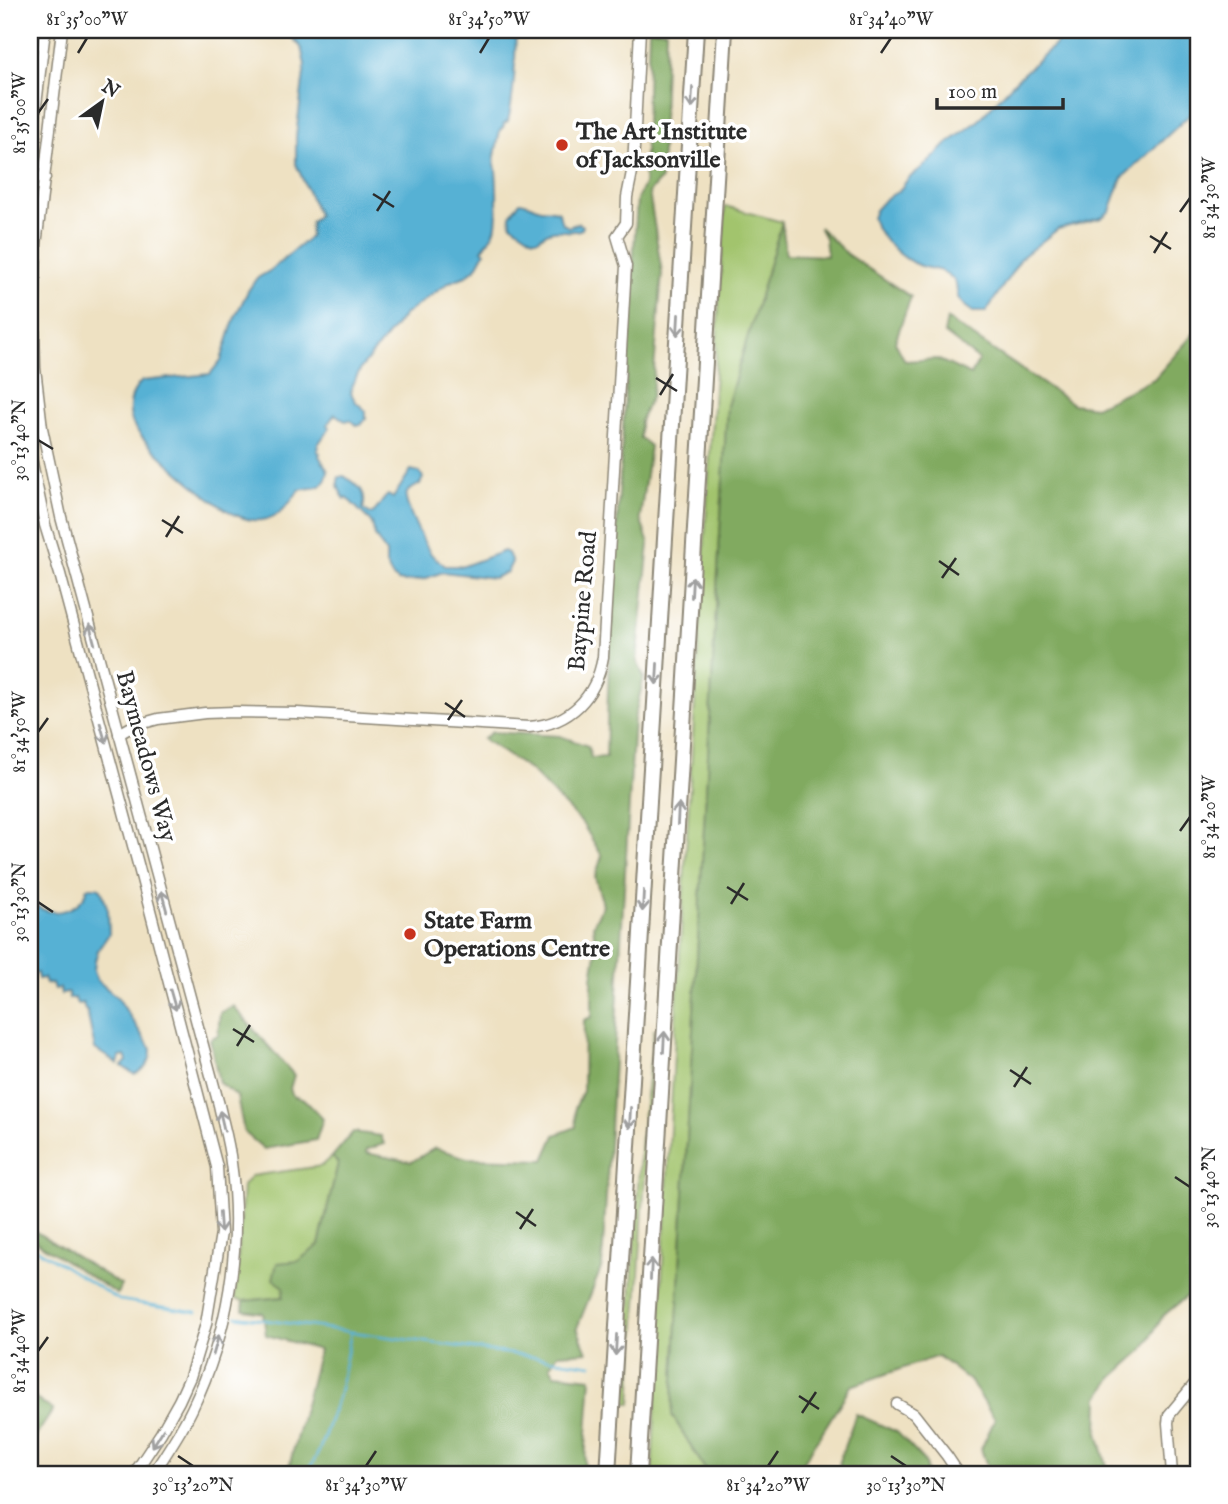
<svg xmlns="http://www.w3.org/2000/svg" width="1228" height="1504" font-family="'IM FELL English',serif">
  <rect width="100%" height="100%" fill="#fff"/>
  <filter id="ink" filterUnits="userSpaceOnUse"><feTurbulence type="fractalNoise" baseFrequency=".0143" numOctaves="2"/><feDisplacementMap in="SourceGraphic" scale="14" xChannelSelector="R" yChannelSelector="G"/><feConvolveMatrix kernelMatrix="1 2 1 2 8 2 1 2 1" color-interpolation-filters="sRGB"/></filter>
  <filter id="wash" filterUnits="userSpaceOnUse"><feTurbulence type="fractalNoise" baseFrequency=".00686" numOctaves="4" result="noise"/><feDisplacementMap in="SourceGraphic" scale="28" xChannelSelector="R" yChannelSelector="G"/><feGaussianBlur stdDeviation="1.57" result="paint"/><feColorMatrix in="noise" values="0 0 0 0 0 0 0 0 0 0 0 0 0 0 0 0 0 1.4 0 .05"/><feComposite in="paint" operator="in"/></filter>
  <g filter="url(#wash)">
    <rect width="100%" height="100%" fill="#eee1c2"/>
    <!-- green -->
    <g fill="#a2c46d" stroke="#66784c" stroke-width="2">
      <polygon points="725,206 782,222 727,406 672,1415 708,1474 652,1474 675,1033"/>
      <polygon points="654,1029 631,1403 625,1403 641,1137"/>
      <polygon points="332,1157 338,1163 319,1245 298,1262 284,1287 283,1297 244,1301 235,1299 243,1186 251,1176 322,1166"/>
    </g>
    <!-- forest -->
    <g fill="#81aa60" stroke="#566a46" stroke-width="2">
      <polygon points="649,30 666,30 661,179 649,192 662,273 652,395 640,421 640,438 650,446 640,518 649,544 637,661 644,677 634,719 602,1266 577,1328 587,1352 558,1354 550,1366 555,1374 591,1378 584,1474 283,1474 290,1463 319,1350 266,1335 263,1313 243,1310 244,1301 283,1297 284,1287 273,1279 277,1263 298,1261 319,1245 338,1163 332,1157 353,1132 381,1136 384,1144 366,1150 366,1153 411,1162 435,1148 467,1158 544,1160 555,1135 576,1127 575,1108 583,1091 584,1020 592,1017 592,978 596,953 593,925 603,905 595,877 602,856 582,823 531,771 483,739 492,732 560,736 588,746 591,758 606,757 609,656 637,199 644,184"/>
      <polygon points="782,222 786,254 827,256 825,238 819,227 848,255 911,297 895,342 905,361 937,359 971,375 979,360 944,333 947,319 1073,404 1095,407 1154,379 1198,329 1198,1287 1163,1316 1143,1350 1113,1377 1099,1397 1098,1433 1109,1474 990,1474 981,1449 995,1419 971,1382 938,1356 851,1386 796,1474 708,1474 672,1415 727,406"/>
      <polygon points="233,1006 294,1075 290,1089 293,1096 305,1100 323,1119 316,1140 264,1149 244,1132 237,1096 219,1083 210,1039 218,1035 220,1013"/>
      <polygon points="30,1228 121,1285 117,1294 30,1238"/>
      <polygon points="30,1395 53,1410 30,1445"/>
      <polygon points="856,1414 897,1432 925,1462 927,1474 842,1474 839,1461"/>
    </g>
    <!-- water -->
    <g fill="#56b1d4" stroke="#406e80" stroke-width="2">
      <path d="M285,30H516C515,60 515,91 508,121L504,123L503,128L500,130L494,161C498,170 498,220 495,230C492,237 486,244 482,250L485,252L477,267L466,276L450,282L404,315L361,368L352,386L351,393L355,401L366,411V419L361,425H357L349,420L345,421L335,414L327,425L330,427L317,446L319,447L317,451L320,453L319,456L328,471C325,491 315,486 299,490C290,503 279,518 262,520C254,521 244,519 236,515C215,506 144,445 134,426C126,411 130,392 142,381L210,374L221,360L235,317L248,291L256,279L271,270L310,237L311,222L318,215L317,212L296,164V136L305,65L301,47Z"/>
      <path d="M1071,30H1198V107L1122,178L1110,211L1101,218L1058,229L1022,257L986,312H973C968,308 960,304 958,297C956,289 958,283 951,277C942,268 932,270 921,266C903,261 877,235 872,218L875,210L885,199L899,191L908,179L931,160L947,144L977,122L1016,80Z"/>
      <path d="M520,202C529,203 535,208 542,209C549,210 553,209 559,212C560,220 561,224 569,227L578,223L583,226L582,229C566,237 557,222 538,239H533L511,224L510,215Z"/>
      <path d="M411,470L420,472L423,478L420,484L408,491C407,493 406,495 406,497C405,505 426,548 432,555C436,560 441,561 445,566H464L504,551L508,553L512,562L507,572L494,578L443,572L424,579L404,582L398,581L392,576L386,565V553L375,536L372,523L347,498L345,499C340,492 336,485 339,477L344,476C358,486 368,490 363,509L371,514C379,510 380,501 388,495L393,498Z"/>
      <path d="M89,887H97L101,889L108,910L109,934L98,950L95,961L94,971L97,980L118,998L151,1049C151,1061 147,1070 134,1074L122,1066L127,1061L125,1056L120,1057L118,1064L95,1049L87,1011L85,1010L83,1003L77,1004L75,998L69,999L68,993L61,994L60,988L54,989L52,983L46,984L44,978L38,979L37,973L31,974L30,934C37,919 30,914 30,900C47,919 75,914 87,892L86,889Z"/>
    </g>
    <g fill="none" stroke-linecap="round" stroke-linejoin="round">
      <!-- stream -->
      <g stroke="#56b1d4" stroke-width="2.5">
        <polyline points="30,1245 119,1300 197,1312"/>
        <polyline points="236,1316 592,1365"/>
        <polyline points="307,1474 319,1451 339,1394 351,1332"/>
      </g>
    </g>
  </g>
  <g filter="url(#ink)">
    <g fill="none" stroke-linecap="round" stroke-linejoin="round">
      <!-- minor casing -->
      <g stroke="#8c8676" stroke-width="13">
        <g id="minor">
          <path d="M62,30L36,245L34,323L35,368L42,428L61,517L219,1105C223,1124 229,1143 231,1163C243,1245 228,1335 192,1409C181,1432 166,1453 153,1474"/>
          <polyline points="30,155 45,30"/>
          <polyline points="30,177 45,178"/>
          <polyline points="30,453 45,525 60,574 138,864 217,1167 221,1233 206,1324 190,1377 179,1401 161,1433 134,1474"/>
          <path d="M119,734L133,726L158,719L205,713L235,712L297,713L529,727C570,724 596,697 603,657L626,266L617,236L626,223L627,197L633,167L640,30"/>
          <polyline points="897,1404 914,1414 947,1456 959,1474"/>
          <polyline points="1172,1474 1168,1423 1169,1415 1198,1380"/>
        </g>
      </g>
      <!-- highway casing -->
      <g stroke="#8c8676" stroke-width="18">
        <g id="highway">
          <polyline points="608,1474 696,30"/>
          <polyline points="638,1474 725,30"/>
        </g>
      </g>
      <!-- minor -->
      <use href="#minor" stroke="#fff" stroke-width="10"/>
      <!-- highway -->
      <use href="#highway" stroke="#fff" stroke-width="14"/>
    </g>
    <!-- one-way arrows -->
    <defs><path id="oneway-shaft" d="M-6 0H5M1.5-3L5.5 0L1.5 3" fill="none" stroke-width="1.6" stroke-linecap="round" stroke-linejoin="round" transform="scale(1.75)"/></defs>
    <g stroke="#a0a0a0">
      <use href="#oneway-shaft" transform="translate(692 98) rotate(93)"/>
      <use href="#oneway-shaft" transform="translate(678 325) rotate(93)"/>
      <use href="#oneway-shaft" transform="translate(692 587) rotate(-87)"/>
      <use href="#oneway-shaft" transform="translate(92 634) rotate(-105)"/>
      <use href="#oneway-shaft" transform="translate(657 674) rotate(93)"/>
      <use href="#oneway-shaft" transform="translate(103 733) rotate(74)"/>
      <use href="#oneway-shaft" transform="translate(678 814) rotate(-87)"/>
      <use href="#oneway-shaft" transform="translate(164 901) rotate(-105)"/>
      <use href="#oneway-shaft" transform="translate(643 901) rotate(93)"/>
      <use href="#oneway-shaft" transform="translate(173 1000) rotate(74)"/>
      <use href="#oneway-shaft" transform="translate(664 1042) rotate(-87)"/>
      <use href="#oneway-shaft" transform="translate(630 1118) rotate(93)"/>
      <use href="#oneway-shaft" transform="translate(222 1121) rotate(-103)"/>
      <use href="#oneway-shaft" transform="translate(220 1222) rotate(86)"/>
      <use href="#oneway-shaft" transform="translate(651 1269) rotate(-87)"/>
      <use href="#oneway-shaft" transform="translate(216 1345) rotate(-74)"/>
      <use href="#oneway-shaft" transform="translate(616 1345) rotate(93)"/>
      <use href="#oneway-shaft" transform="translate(158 1438) rotate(122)"/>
    </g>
  </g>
  <!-- ticks -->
  <path fill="none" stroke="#2b2b2b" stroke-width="2.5" d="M78,53L87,38M480,53L489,38M881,53L891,38M38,113L48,99M373,194L394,207M377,211L390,191M1180,212L1190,198M1150,236L1171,249M1154,253L1167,232M656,378L677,391M660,395L673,374M38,440L53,449M162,520L183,533M166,537L179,516M939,561L959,575M942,578L956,558M445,703L465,717M448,720L462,700M38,732L48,718M1180,831L1190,817M727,887L748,900M38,902L53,912M731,904L744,883M233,1029L254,1042M237,1046L250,1025M1010,1070L1031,1084M1014,1087L1027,1067M1175,1177L1190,1187M516,1212L536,1226M520,1229L533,1209M38,1351L48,1337M799,1396L819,1409M802,1413L816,1392M178,1456L193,1466M891,1456L906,1466M366,1466L376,1451M768,1466L778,1451"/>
  <!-- markers -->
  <g fill="#c8321e" stroke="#fff" stroke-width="2.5">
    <circle cx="562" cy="145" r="7"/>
    <circle cx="410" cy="934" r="7"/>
  </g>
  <g text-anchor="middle" stroke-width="7" stroke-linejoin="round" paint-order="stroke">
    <!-- poi labels -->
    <g font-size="24" font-weight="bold" fill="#2b2b2b" stroke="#fff" text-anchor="start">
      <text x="576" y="139">The Art Institute<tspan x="576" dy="28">of Jacksonville</tspan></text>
      <text x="424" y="928">State Farm<tspan x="424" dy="28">Operations Centre</tspan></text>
    </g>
    <!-- street labels -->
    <g font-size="24" fill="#2b2b2b" stroke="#fff">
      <text transform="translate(582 601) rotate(-85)" y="8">Baypine Road</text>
      <text transform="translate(147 756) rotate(75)" y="8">Baymeadows Way</text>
    </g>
  </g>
  <!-- margin -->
  <rect width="1228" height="1504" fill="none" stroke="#fff" stroke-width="77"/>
  <!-- north arrow -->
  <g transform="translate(102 102) rotate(33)" stroke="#ffffff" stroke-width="5" paint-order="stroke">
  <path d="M0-5L12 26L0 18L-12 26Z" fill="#2b2b2b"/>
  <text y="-10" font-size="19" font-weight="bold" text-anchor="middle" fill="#2b2b2b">N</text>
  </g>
  <!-- scale -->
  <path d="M937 98v10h126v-10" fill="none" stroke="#2b2b2b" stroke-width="3.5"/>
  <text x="948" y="98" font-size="21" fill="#2b2b2b" stroke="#ffffff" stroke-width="5" paint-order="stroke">100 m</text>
  <rect x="38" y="38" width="1152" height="1428" fill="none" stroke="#2b2b2b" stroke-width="2.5"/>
  <g font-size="18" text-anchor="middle" fill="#2b2b2b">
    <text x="87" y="25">81°35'00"W</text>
    <text x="489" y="25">81°34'50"W</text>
    <text x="891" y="25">81°34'40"W</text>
    <text transform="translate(19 113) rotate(-90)" y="6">81°35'00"W</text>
    <text transform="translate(1209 198) rotate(-90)" y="6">81°34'30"W</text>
    <text transform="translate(19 440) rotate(-90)" y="6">30°13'40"N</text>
    <text transform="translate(19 732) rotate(-90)" y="6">81°34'50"W</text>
    <text transform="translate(1209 817) rotate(-90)" y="6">81°34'20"W</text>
    <text transform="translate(19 902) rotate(-90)" y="6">30°13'30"N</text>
    <text transform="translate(1209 1187) rotate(-90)" y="6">30°13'40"N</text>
    <text transform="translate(19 1351) rotate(-90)" y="6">81°34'40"W</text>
    <text x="193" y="1491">30°13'20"N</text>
    <text x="366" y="1491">81°34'30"W</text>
    <text x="768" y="1491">81°34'20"W</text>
    <text x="906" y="1491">30°13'30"N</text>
  </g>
</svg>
